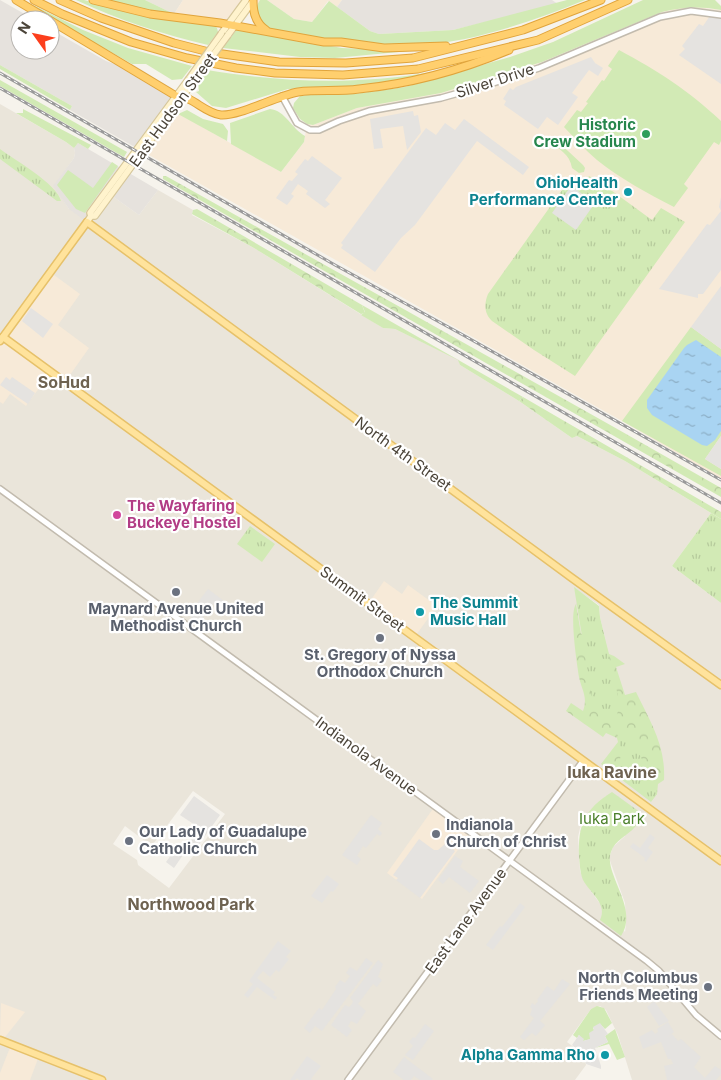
<svg xmlns="http://www.w3.org/2000/svg" width="721" height="1080" font-family="Inter,sans-serif">
  <defs>
    <pattern id="forest-crowns" width="20" height="18" patternUnits="userSpaceOnUse" patternTransform="scale(1.25)"><rect width="20" height="18" fill="#d2eab5"/><path d="M2 6a3 3 0 1 1 6 0M12 15a3 3 0 1 1 6 0" fill="none" stroke="#b6ca9c"/></pattern>
    <pattern id="park-tufts" width="24" height="20" patternUnits="userSpaceOnUse" patternTransform="scale(1.25)"><rect width="24" height="20" fill="#d2eab5"/><path d="M3 7l-1-3M5 7V3M7 7l1-3M15 17l-1-3M17 17v-4M19 17l1-3" fill="none" stroke="#b6ca9c"/></pattern>
    <pattern id="water-ripples" width="26" height="14" patternUnits="userSpaceOnUse" patternTransform="scale(1.25)"><rect width="26" height="14" fill="#a9d4f2"/><path d="M2 4q2-2 4 0t4 0M15 11q2-2 4 0t4 0" fill="none" stroke="#8caec5"/></pattern>
  </defs>
  <rect width="100%" height="100%" fill="#f6f3ec"/>
  <!-- residential -->
  <g fill="#eae5da" fill-rule="evenodd">
    <polygon points="145,0 183,0 174,14"/>
    <path d="M0,104L66,142L74,148L75,153L74,158L54,186L69,209L108,193L139,215L158,190L193,210L192,215L254,248L383,328L395,329L459,360L460,365L519,401L572,438L577,436L625,461L711,513L672,566L721,603V1080H632L618,1035L606,1010L600,1006L591,1009L567,1042L584,1055L586,1065L575,1080H0ZM574,588L599,605L600,617L620,705ZM193,791L225,814L169,888L138,865L137,860L113,844L125,826L149,844L154,843ZM606,796L625,836L613,847L609,858L625,903L626,924L625,932L598,901L584,881L580,871L578,837L580,828L590,811Z"/>
  </g>
  <!-- commercial -->
  <g fill="#f7ead8">
    <polygon points="183,0 260,0 257,7 250,12 240,24 217,28 174,22 174,14"/>
    <polygon points="267,0 342,0 337,7 328,1 312,22 294,19"/>
    <polygon points="697,7 721,10 721,479 622,421 140,150 171,109 281,172 304,142 307,124 313,125 357,108 441,93 487,80 542,62 662,12 679,8"/>
    <polygon points="50,272 80,294 58,325 89,348 65,382 51,372 26,406 10,394 3,404 0,402 0,340"/>
    <polygon points="384,581 402,594 408,585 437,606 414,638 368,604"/>
    <polygon points="435,806 471,832 422,899 387,873"/>
    <polygon points="1,1003 25,1012 5,1037 0,1035"/>
    <polygon points="11,1045 39,1056 30,1080 0,1080 0,1073"/>
  </g>
  <!-- industrial -->
  <g fill="#e6e2dd">
    <polygon points="0,0 35,20 20,20 20,50 50,50 50,29 106,61 120,66 132,64 173,89 171,109 140,150 70,110 72,106 0,65"/>
    <polygon points="342,0 552,0 558,4 453,30 379,34 370,31 337,7"/>
    <polygon points="78,143 158,190 139,215 108,193 87,222 69,209 53,186 74,158 75,153 74,148"/>
  </g>
  <!-- green -->
  <g fill="#d2eab5">
    <path d="M76,0H84L150,18L215,26L217,28L218,32L208,45C162,34 119,20 76,0Z"/>
    <polygon points="103,0 145,0 174,14 174,16"/>
    <path d="M260,0H267L294,19L312,22L329,1L370,31L379,34L453,30L567,0H585C547,16 506,30 465,39C408,51 348,44 291,33C282,32 269,32 262,25C259,21 257,13 256,7Z"/>
    <path d="M643,0H715L721,6V10C700,6 682,7 662,12L542,62L441,93L357,108L313,125L307,124L300,119L293,108L294,103L300,96L323,93L354,94L405,87L510,57L553,42Z"/>
    <polygon points="33,5 83,30 128,48 192,66 182,79 172,80 146,64 132,64 44,14"/>
    <polygon points="237,29 342,48 409,51 335,58 300,57 223,48"/>
    <path d="M619,50C658,71 688,90 721,121V141L719,145L714,142L684,184L688,188L674,207C647,193 621,179 597,160C585,150 575,138 564,127L577,110L581,112L588,103L586,102L602,80L604,81L612,69L608,66Z"/>
    <polygon points="0,65 72,106 70,110 0,69"/>
    <path d="M207,70C286,83 354,85 433,72L369,87L288,89L226,108L212,106L196,92L199,91L198,85Z"/>
    <polygon points="0,80 127,152 124,157 0,86"/>
    <polygon points="23,109 91,145 88,149 78,143 74,148 66,142 16,113 23,113"/>
    <path d="M270,109C285,110 292,129 305,136L304,142L281,172L231,144L230,123Z"/>
    <polygon points="187,110 203,119 223,124 228,131 227,141 178,114"/>
    <path d="M553,137L583,165L585,168L584,172L579,173L572,168C570,154 559,149 549,142Z"/>
    <polygon points="112,162 118,166 85,213 76,209 57,185 68,170 93,188"/>
    <polygon points="589,176 604,185 595,197 582,189"/>
    <polygon points="362,305 523,397 519,401 460,365 458,360 395,329 383,328 361,315 365,312"/>
    <polygon points="691,327 721,349 721,436 705,459 721,469 721,476 622,421"/>
    <polygon points="597,1006 604,1008 612,1023 605,1029 601,1025 593,1028 594,1030 591,1039 583,1041 579,1035 577,1038 573,1035 591,1009"/>
    <polygon points="615,1029 625,1057 617,1060 609,1044 595,1048 608,1042 605,1036"/>
  </g>
  <!-- forest -->
  <g fill="url(#forest-crowns)">
    <path d="M163,176H166C351,280 537,383 721,488V497L163,179Z"/>
    <polygon points="197,209 362,305 365,313 361,314 254,248 192,214 193,210"/>
    <polygon points="523,397 721,512 721,519 625,461 577,436 572,438 519,401"/>
    <path d="M576,604L581,634L601,623L609,654L614,656L625,664L616,667L625,695L636,692C650,721 666,746 664,780L658,784L657,794L651,802L601,764L618,742L617,738L606,733L603,737L566,711L571,703L583,711C588,697 582,691 579,677C577,664 569,613 576,604Z"/>
  </g>
  <!-- park -->
  <g fill="url(#park-tufts)">
    <path d="M0,149C15,160 57,184 61,201H57L0,159Z"/>
    <path d="M572,176L578,180L576,185L595,197L604,185L652,220L661,208L685,222L575,376L534,350L492,321C484,313 484,304 488,294Z"/>
    <polygon points="711,513 721,519 721,603 672,566"/>
    <polygon points="250,526 275,544 262,562 237,544"/>
    <polygon points="574,587 599,606 600,617 620,705 616,717 611,720 605,719 594,710"/>
    <path d="M621,723L625,726L656,787L657,794L652,800L615,773C624,757 621,744 615,728L617,724Z"/>
    <path d="M612,792L644,815C641,819 638,824 635,827C627,836 615,840 611,852C603,873 640,909 621,936L600,920C608,904 590,893 583,880C580,873 580,865 579,857C578,824 584,810 612,792Z"/>
  </g>
  <!-- parking -->
  <g fill="#e5e3e0">
    <polygon points="712,13 721,15 721,84 679,55 685,49 682,46 699,24 703,26"/>
    <polygon points="591,57 595,63 603,68 598,76 589,70 572,93 578,97 558,125 547,117 538,129 504,105 506,101 503,99 510,88 513,90 516,87"/>
    <polygon points="413,111 414,116 418,115 421,132 407,150 403,126 380,129 383,148 374,149 370,119"/>
    <polygon points="464,119 529,167 523,175 477,141 415,225 401,238 375,272 341,248 343,245 341,243 426,128 436,135 445,123 455,130"/>
    <polygon points="312,156 342,178 325,200 330,204 325,208 306,194 308,191 298,184 291,194 294,196 287,205 276,198 289,180 292,181 298,174 295,172 305,159 308,161"/>
    <polygon points="571,186 595,203 576,230 552,213"/>
    <polygon points="721,197 721,270 703,294 698,294 698,298 659,289 707,224 710,225 721,211 719,207"/>
    <polygon points="721,286 721,349 691,327"/>
    <polygon points="31,308 53,324 43,338 22,321"/>
    <polygon points="6,377 10,380 12,377 35,393 28,404 0,385"/>
    <polygon points="721,436 721,469 705,459"/>
    <polygon points="208,589 228,604 223,611 213,604 199,623 188,615"/>
    <polygon points="194,796 220,815 195,850 189,846 174,868 166,862 180,843 186,847 194,836 190,832 195,825 180,815"/>
    <polygon points="371,815 382,823 378,829 382,833 380,836 377,834 366,848 363,846 357,856 361,859 357,865 342,855"/>
    <polygon points="650,834 655,838 648,848 653,852 646,862 644,860 645,858 630,847 633,843 640,848"/>
    <polygon points="419,839 434,850 438,850 445,844 455,851 420,898 396,880 398,878 393,875"/>
    <polygon points="455,856 463,861 460,867 479,881 470,893 449,877 443,884 438,880"/>
    <polygon points="327,875 339,884 333,892 331,891 322,903 311,896"/>
    <polygon points="520,903 525,907 493,950 486,945 500,926 502,927"/>
    <polygon points="278,941 291,951 286,957 289,959 279,972 276,970 270,977 263,971 257,978 275,992 273,995 277,997 275,1000 257,987 248,998 244,995 253,984 249,981"/>
    <polygon points="366,958 373,963 322,1031 315,1026 310,1033 304,1028 319,1008 322,1010 336,989 335,987 340,980 345,983 350,976 346,973 350,967 357,971"/>
    <polygon points="378,960 383,964 378,977 382,980 377,987 373,984 358,1004 366,1011 357,1024 351,1021 348,1026 352,1030 347,1037 331,1025 345,1005 349,1007 352,1004 353,1001 350,998"/>
    <polygon points="562,979 570,984 540,1021 545,1025 536,1036 532,1033 524,1040 520,1037 534,1018 530,1015 532,1009 530,1007 532,1003 535,1005 538,1001 537,1000 547,986 554,991"/>
    <polygon points="654,1001 669,1021 659,1026 647,1007"/>
    <polygon points="668,1022 674,1032 666,1038 672,1034 678,1041 681,1039 701,1057 694,1067 705,1078 715,1066 721,1070 721,1074 716,1080 667,1080 664,1066 673,1064 671,1059 668,1059 661,1042 643,1049 639,1037 652,1030 655,1034 658,1032 657,1029"/>
    <polygon points="600,1023 608,1034 605,1036 608,1042 595,1048 601,1066 601,1069 586,1064 584,1055 572,1045 579,1035 584,1039 583,1041 590,1039 589,1033 594,1030 593,1027"/>
    <polygon points="425,1024 434,1031 413,1060 405,1055 413,1046 409,1042 413,1037 415,1038"/>
    <polygon points="307,1056 321,1066 311,1079 313,1080 299,1080 297,1078 295,1080 290,1080"/>
    <polygon points="404,1057 433,1079 432,1080 420,1080 414,1076 411,1080 404,1080 393,1072"/>
  </g>
  <!-- water -->
  <polygon fill="url(#water-ripples)" points="696,340 721,357 721,431 715,440 707,446 702,445 652,415 647,408 647,400 684,348 687,345"/>
  <g fill="none" stroke-linecap="round" stroke-linejoin="round">
    <!-- tertiary casing -->
    <g stroke="#c2bbae" stroke-width="8">
      <g id="tertiary">
        <polyline points="282,96 297,123 310,130 319,130 339,121 369,111 441,98 487,85 539,68 660,17 691,11 721,15"/>
        <polyline points="0,489 647,961 659,971 696,1015 721,1036"/>
        <polyline points="348,1080 583,761"/>
      </g>
    </g>
    <!-- secondary casing -->
    <g stroke="#d6c79b" stroke-width="8">
      <g id="secondary">
        <polyline points="221,34 246,0"/>
        <polyline points="228,35 253,1"/>
        <polyline points="91,216 95,216 194,81"/>
        <polyline points="87,222 91,216 90,213 188,80"/>
      </g>
    </g>
    <!-- primary casing -->
    <g stroke="#e6c16a" stroke-width="9">
      <g id="primary">
        <polyline points="3,337 721,861"/>
        <polyline points="0,341 87,222 572,578 721,685"/>
        <polyline points="0,1040 102,1080"/>
      </g>
    </g>
    <!-- motorway casing -->
    <g stroke="#e0a43c" stroke-width="9">
      <g id="motorway">
        <path d="M16,0L176,96C193,96 204,113 221,115C240,116 276,96 298,92C318,89 338,92 359,89C411,84 461,70 509,50"/>
        <polyline points="34,0 62,14 131,42 187,58 236,68 275,73 343,75 418,69 538,40 628,0"/>
        <polyline points="60,0 101,18 174,43 209,52 279,62 346,63 413,58 523,30 601,0"/>
        <polyline points="93,0 150,14 220,23 324,42 341,42 384,48 446,46"/>
        <path d="M253,1C253,12 255,23 266,30"/>
      </g>
    </g>
    <!-- tertiary -->
    <use href="#tertiary" stroke="#fff" stroke-width="5"/>
    <!-- secondary -->
    <use href="#secondary" stroke="#fff3cd" stroke-width="5.5"/>
    <!-- primary -->
    <use href="#primary" stroke="#ffe39c" stroke-width="6"/>
    <!-- motorway -->
    <use href="#motorway" stroke="#ffcf6e" stroke-width="7"/>
    <!-- rail casing -->
    <g stroke="#9a9a9a" stroke-width="3">
      <g id="rail">
        <polyline points="0,73 335,265 463,335 721,480"/>
        <polyline points="0,88 721,503"/>
      </g>
    </g>
    <!-- rail -->
    <use href="#rail" stroke="#fff" stroke-width="1" stroke-dasharray="4" stroke-linecap="butt"/>
    <!-- secondary-bridge casing -->
    <g stroke="#d6c79b" stroke-width="8" stroke-linecap="butt">
      <g id="secondary-bridge">
        <polyline points="188,80 221,34"/>
        <polyline points="194,81 228,35"/>
      </g>
    </g>
    <!-- secondary-bridge -->
    <use href="#secondary-bridge" stroke="#fff3cd" stroke-width="5.5"/>
  </g>
  <!-- markers -->
  <circle fill="#2e9e5b" stroke="#fff" stroke-width="2" cx="646" cy="134" r="5"/>
  <g fill="#0f9aa8" stroke="#fff" stroke-width="2">
    <circle cx="628" cy="192" r="5"/>
    <circle cx="420" cy="612" r="5"/>
    <circle cx="605" cy="1055" r="5"/>
  </g>
  <circle fill="#d1479c" stroke="#fff" stroke-width="2" cx="117" cy="515" r="5"/>
  <g fill="#6b7280" stroke="#fff" stroke-width="2">
    <circle cx="176" cy="592" r="5"/>
    <circle cx="380" cy="638" r="5"/>
    <circle cx="436" cy="834" r="5"/>
    <circle cx="129" cy="841" r="5"/>
    <circle cx="708" cy="987" r="5"/>
  </g>
  <g text-anchor="middle" stroke-width="4.5" stroke-linejoin="round" paint-order="stroke">
    <!-- street labels -->
    <g font-size="15" fill="#4b4439" stroke="#fff">
      <text transform="translate(495 81) rotate(-18)" y="5">Silver Drive</text>
      <text transform="translate(173 110) rotate(-54)" y="5">East Hudson Street</text>
      <text transform="translate(403 454) rotate(36)" y="5">North 4th Street</text>
      <text transform="translate(362 599) rotate(36)" y="5">Summit Street</text>
      <text transform="translate(366 756) rotate(36)" y="5">Indianola Avenue</text>
      <text transform="translate(466 921) rotate(-54)" y="5">East Lane Avenue</text>
    </g>
    <!-- leisure labels -->
    <g font-size="15" font-weight="bold" fill="#27864d" stroke="#fff" text-anchor="end">
      <text x="636" y="130">Historic<tspan x="636" dy="17">Crew Stadium</tspan></text>
    </g>
    <!-- culture labels -->
    <g font-size="15" font-weight="bold" fill="#0d838f" stroke="#fff" text-anchor="end">
      <text x="618" y="188">OhioHealth<tspan x="618" dy="17">Performance Center</tspan></text>
      <text x="430" y="608" text-anchor="start">The Summit<tspan x="430" dy="17">Music Hall</tspan></text>
      <text x="595" y="1060">Alpha Gamma Rho</text>
    </g>
    <!-- hotel labels -->
    <g font-size="15" font-weight="bold" fill="#b23c85" stroke="#fff" text-anchor="start">
      <text x="127" y="511">The Wayfaring<tspan x="127" dy="17">Buckeye Hostel</tspan></text>
    </g>
    <!-- worship labels -->
    <g font-size="15" font-weight="bold" fill="#5b616d" stroke="#fff">
      <text x="176" y="614">Maynard Avenue United<tspan x="176" dy="17">Methodist Church</tspan></text>
      <text x="380" y="660">St. Gregory of Nyssa<tspan x="380" dy="17">Orthodox Church</tspan></text>
      <text x="446" y="830" text-anchor="start">Indianola<tspan x="446" dy="17">Church of Christ</tspan></text>
      <text x="139" y="837" text-anchor="start">Our Lady of Guadalupe<tspan x="139" dy="17">Catholic Church</tspan></text>
      <text x="698" y="983" text-anchor="end">North Columbus<tspan x="698" dy="17">Friends Meeting</tspan></text>
    </g>
    <!-- park labels -->
    <g font-size="15" fill="#4a7f2a" stroke="#fff">
      <text x="612" y="824">Iuka Park</text>
    </g>
    <!-- neighbourhood labels -->
    <g font-size="16" font-weight="bold" fill="#6e6250" stroke="#fff">
      <text x="64" y="388">SoHud</text>
      <text x="612" y="778">Iuka Ravine</text>
      <text x="191" y="910">Northwood Park</text>
    </g>
  </g>
  <!-- north arrow -->
  <g transform="translate(35 35) rotate(303)"><circle r="24" fill="#ffffff" stroke="#b7b4b0"/>
  <path d="M0-4L9 19L0 12L-9 19Z" fill="#fc3f1d"/>
  <text y="-8" font-size="14" font-weight="bold" text-anchor="middle" fill="#4b4439">N</text>
  </g>
</svg>
